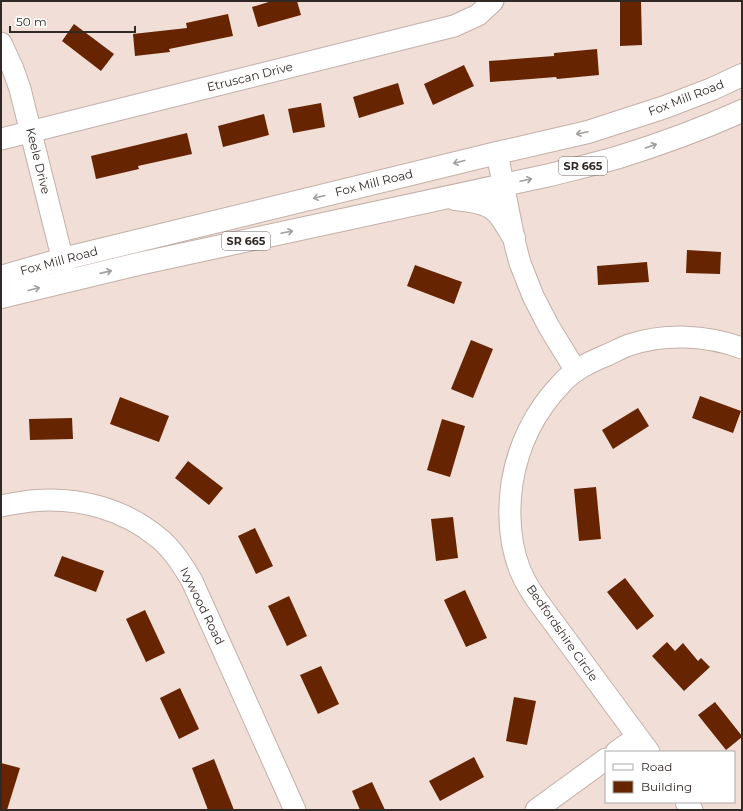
<svg xmlns="http://www.w3.org/2000/svg" width="743" height="811" font-family="Montserrat,sans-serif">
  <rect width="100%" height="100%" fill="#f1ded7"/>
  <!-- building -->
  <g fill="#662401">
    <polygon points="272,1 297,1 301,15 258,27 252,7"/>
    <polygon points="620,1 641,1 642,45 620,46"/>
    <polygon points="228,14 233,36 169,49 170,52 135,56 133,34 187,28 186,23"/>
    <polygon points="74,24 114,54 101,71 62,41"/>
    <polygon points="597,49 599,75 557,79 556,77 490,82 489,61 554,56 554,53"/>
    <polygon points="464,65 474,86 433,105 424,84"/>
    <polygon points="398,83 404,104 359,118 353,97"/>
    <polygon points="321,103 325,127 293,133 288,109"/>
    <polygon points="264,114 269,135 223,147 218,126"/>
    <polygon points="187,133 192,154 138,166 139,169 96,179 91,156"/>
    <polygon points="687,250 721,252 720,274 686,273"/>
    <polygon points="647,262 649,282 598,285 597,266"/>
    <polygon points="415,265 462,282 454,304 407,286"/>
    <polygon points="471,340 493,349 473,398 451,389"/>
    <polygon points="700,396 741,411 733,433 692,418"/>
    <polygon points="120,397 169,416 159,442 110,424"/>
    <polygon points="638,408 649,426 613,449 602,430"/>
    <polygon points="72,418 73,439 30,440 29,419"/>
    <polygon points="442,419 465,426 450,477 427,470"/>
    <polygon points="188,461 223,488 209,505 175,478"/>
    <polygon points="596,487 601,539 579,541 574,489"/>
    <polygon points="453,517 458,558 436,561 431,519"/>
    <polygon points="255,528 273,566 256,574 238,536"/>
    <polygon points="62,556 104,571 96,592 54,576"/>
    <polygon points="625,578 654,616 637,630 607,592"/>
    <polygon points="465,590 487,638 466,647 444,600"/>
    <polygon points="289,596 307,636 287,646 268,606"/>
    <polygon points="145,610 165,653 146,662 126,619"/>
    <polygon points="667,642 675,651 683,643 698,661 701,658 710,667 684,691 652,656"/>
    <polygon points="321,666 339,704 318,714 300,675"/>
    <polygon points="180,688 199,729 179,739 160,698"/>
    <polygon points="514,697 536,701 527,745 506,741"/>
    <polygon points="715,702 742,736 742,737 726,750 698,715"/>
    <polygon points="474,757 484,777 440,801 429,781"/>
    <polygon points="214,759 234,810 208,810 192,768"/>
    <polygon points="1,763 20,768 7,810 1,810"/>
    <polygon points="372,782 385,810 360,810 352,791"/>
  </g>
  <g fill="none" stroke-linecap="round" stroke-linejoin="round">
    <!-- minor casing -->
    <g stroke="#c2b0a9" stroke-width="23">
      <g id="minor">
        <polyline points="1,43 13,69 20,89 67,277"/>
        <polyline points="1,139 454,26 478,15 493,1"/>
        <polyline points="497,153 515,244 520,263 533,296 549,327 576,371"/>
        <path d="M1,506C11,504 21,502 31,501C77,496 125,509 160,539C174,551 183,566 192,581L295,810"/>
        <polyline points="616,752 637,737"/>
        <path d="M649,752L545,611C535,598 526,585 520,570C509,542 508,512 512,483C518,446 535,411 561,384C573,370 590,362 607,355C614,352 621,348 629,345C666,333 706,335 742,348"/>
        <polyline points="686,802 692,810"/>
        <polyline points="536,810 606,759"/>
      </g>
    </g>
    <!-- major casing -->
    <g stroke="#c2b0a9" stroke-width="24">
      <g id="major">
        <path d="M455,199C465,200 475,201 483,204C499,208 506,226 514,238"/>
        <polyline points="1,277 63,259 497,153 588,132 665,107 712,89 742,75"/>
        <path d="M1,297L138,264L550,175C573,169 596,164 619,157C661,144 702,129 742,111"/>
      </g>
    </g>
    <!-- minor -->
    <use href="#minor" stroke="#fff" stroke-width="21"/>
    <!-- major -->
    <use href="#major" stroke="#fff" stroke-width="22"/>
  </g>
  <!-- one-way arrows -->
  <defs><path id="oneway-shaft" d="M-6 0H5M1.5-3L5.5 0L1.5 3" fill="none" stroke-width="1.6" stroke-linecap="round" stroke-linejoin="round"/></defs>
  <g stroke="#a29f9d">
    <use href="#oneway-shaft" transform="translate(582 133) rotate(168)"/>
    <use href="#oneway-shaft" transform="translate(651 146) rotate(-19)"/>
    <use href="#oneway-shaft" transform="translate(459 162) rotate(166)"/>
    <use href="#oneway-shaft" transform="translate(526 180) rotate(-12)"/>
    <use href="#oneway-shaft" transform="translate(319 197) rotate(166)"/>
    <use href="#oneway-shaft" transform="translate(287 232) rotate(-12)"/>
    <use href="#oneway-shaft" transform="translate(106 272) rotate(-13)"/>
    <use href="#oneway-shaft" transform="translate(34 289) rotate(-14)"/>
  </g>
  <g text-anchor="middle" stroke-width="4" stroke-linejoin="round" paint-order="stroke">
    <!-- shield labels -->
    <g fill="#fff" stroke="#6e6967" stroke-width="1">
      <rect x="559" y="157" width="48" height="18" rx="3"/>
      <rect x="222" y="232" width="48" height="18" rx="3"/>
    </g>
    <g font-size="11" font-weight="bold" fill="#302926">
      <text x="583" y="170">SR 665</text>
      <text x="246" y="245">SR 665</text>
    </g>
    <!-- street labels -->
    <g font-size="12" fill="#302926" stroke="#fff">
      <text transform="translate(250 77) rotate(-14)" y="4">Etruscan Drive</text>
      <text transform="translate(686 98) rotate(-21)" y="4">Fox Mill Road</text>
      <text transform="translate(38 161) rotate(76)" y="4">Keele Drive</text>
      <text transform="translate(374 183) rotate(-14)" y="4">Fox Mill Road</text>
      <text transform="translate(59 261) rotate(-15)" y="4">Fox Mill Road</text>
      <text transform="translate(202 606) rotate(64)" y="4">Ivywood Road</text>
      <text transform="translate(562 633) rotate(55)" y="4">Bedfordshire Circle</text>
    </g>
  </g>
  <!-- border -->
  <rect width="743" height="811" fill="none" stroke="#302926" stroke-width="4"/>
  <!-- legend -->
  <rect x="605" y="751" width="130" height="52" fill="#ffffff" stroke="#aca9a8"/>
  <rect x="613" y="764" width="20" height="6" fill="#ffffff" stroke="#aca9a8"/>
  <text x="641" y="771" font-size="12" fill="#302926">Road</text>
  <rect x="613" y="781" width="20" height="12" fill="#662401" stroke="#aca9a8"/>
  <text x="641" y="791" font-size="12" fill="#302926">Building</text>
  <!-- scale -->
  <path d="M10 26v6h125v-6" fill="none" stroke="#302926" stroke-width="2"/>
  <text x="16" y="26" font-size="12" fill="#302926" stroke="#ffffff" stroke-width="3" paint-order="stroke">50 m</text>
</svg>
